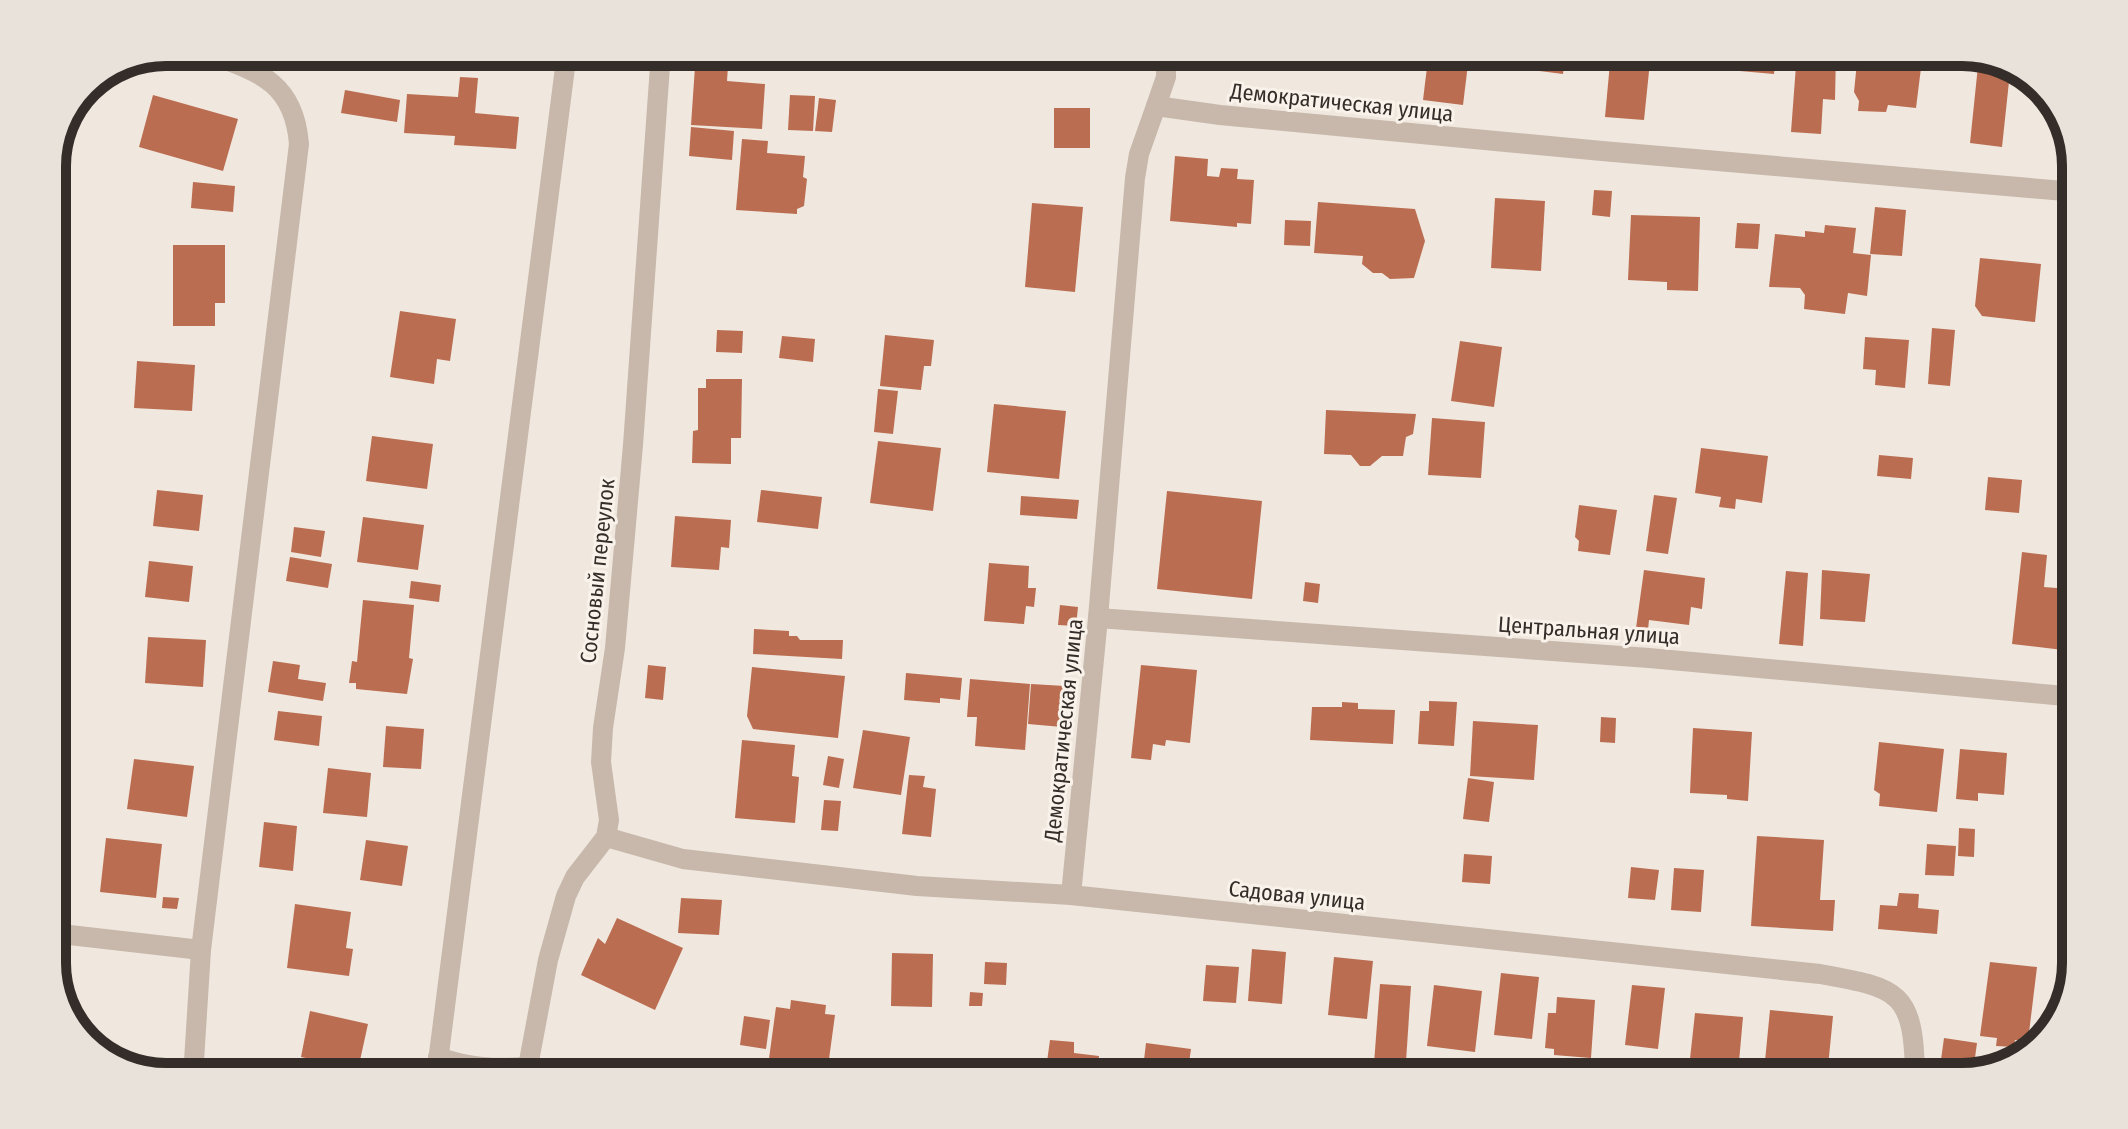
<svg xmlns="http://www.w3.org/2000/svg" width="2128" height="1129" font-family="'Fira Sans Condensed',sans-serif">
  <rect width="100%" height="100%" fill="#f0e8de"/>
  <!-- building -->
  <g fill="#ba6d51">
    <polygon points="455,52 483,52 482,69 454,67"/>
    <polygon points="696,52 729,52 727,81 765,84 762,129 691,125"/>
    <polygon points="754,52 808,52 806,70 753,66"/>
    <polygon points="1503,52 1566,52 1563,74 1502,66"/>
    <polygon points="1611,52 1651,52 1644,120 1605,117"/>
    <polygon points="1719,52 1776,52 1774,74 1717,69"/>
    <polygon points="1797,52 1836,52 1835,100 1823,99 1821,134 1791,132"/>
    <polygon points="1858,52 1923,52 1916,108 1888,105 1886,112 1858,111 1859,101 1854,92"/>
    <polygon points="1979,56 2011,63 2002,147 1970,143"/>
    <polygon points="1428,59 1468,64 1463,105 1423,100"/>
    <polygon points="460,77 478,78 475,113 519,117 516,149 454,145 455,136 404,133 407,94 458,97"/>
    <polygon points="345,90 400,100 397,122 341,113"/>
    <polygon points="153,95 238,119 223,171 139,147"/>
    <polygon points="790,95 815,96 813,131 788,130"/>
    <polygon points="819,98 836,100 832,132 815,131"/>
    <rect x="1054" y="108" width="36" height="40"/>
    <polygon points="691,127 734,131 732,160 689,156"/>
    <polygon points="742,139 768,141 767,153 805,156 803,177 807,179 804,206 797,209 797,214 736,210"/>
    <polygon points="1175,156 1208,159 1207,176 1219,177 1221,168 1238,169 1237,179 1254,180 1251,224 1237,223 1237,227 1170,221"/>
    <polygon points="193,182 235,186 233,212 191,208"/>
    <polygon points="1594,190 1612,191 1610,217 1592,215"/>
    <polygon points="1495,198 1545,201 1541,271 1491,268"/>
    <polygon points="1318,202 1415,209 1425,241 1414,278 1390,279 1382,273 1373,273 1362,264 1363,256 1314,253"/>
    <polygon points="1032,203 1083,207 1075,292 1025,287"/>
    <polygon points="1875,207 1906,210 1902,256 1870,254"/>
    <polygon points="1631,215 1700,217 1698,291 1667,290 1667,282 1628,280"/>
    <polygon points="1285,220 1311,221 1310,246 1284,245"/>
    <polygon points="1737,223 1760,224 1758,249 1735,248"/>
    <polygon points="1825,225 1856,228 1853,253 1871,255 1867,296 1848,293 1845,314 1804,309 1805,295 1800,288 1769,287 1775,234 1805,237 1805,231 1824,233"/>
    <polygon points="173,245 225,245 225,303 215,303 215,326 173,326"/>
    <polygon points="1980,258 2041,264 2035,322 1982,316 1975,306"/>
    <polygon points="400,311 456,319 450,361 437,359 434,384 390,377"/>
    <polygon points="1932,328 1955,330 1950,386 1928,384"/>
    <polygon points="717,330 743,331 742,353 716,352"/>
    <polygon points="885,335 934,340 931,366 924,366 921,390 880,386"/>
    <polygon points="782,336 815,339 813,362 779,358"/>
    <polygon points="1865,337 1909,340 1905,388 1875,385 1876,370 1863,369"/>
    <polygon points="1460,341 1502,347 1494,407 1451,401"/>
    <polygon points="137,361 195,365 192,411 134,408"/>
    <polygon points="706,379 742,379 741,438 731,438 731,464 692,463 693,431 698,430 698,388 706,388"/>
    <polygon points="878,389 898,391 893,434 874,432"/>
    <polygon points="994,404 1066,411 1059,479 987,472"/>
    <polygon points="1326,410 1416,414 1413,434 1406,437 1403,456 1382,456 1370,466 1360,466 1351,455 1324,454"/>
    <polygon points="1432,418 1485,422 1481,478 1428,475"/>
    <polygon points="372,436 433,444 427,489 366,481"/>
    <polygon points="878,441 941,448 933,511 870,503"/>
    <polygon points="1701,448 1768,456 1762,503 1736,499 1735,509 1719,507 1721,497 1695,493"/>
    <polygon points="1879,455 1913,458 1911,479 1877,476"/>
    <polygon points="1988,477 2022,480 2019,513 1985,510"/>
    <polygon points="157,490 203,495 199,531 153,526"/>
    <polygon points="761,490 822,497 818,529 757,522"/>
    <polygon points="1167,491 1262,501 1252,599 1157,589"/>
    <polygon points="1654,495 1677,498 1668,554 1646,551"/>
    <polygon points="1021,496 1079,500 1077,519 1020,515"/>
    <polygon points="1579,505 1617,510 1610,555 1578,551 1579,541 1575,537"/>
    <polygon points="675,516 731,520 729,548 721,547 719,570 671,567"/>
    <polygon points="363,517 424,525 418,570 357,562"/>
    <polygon points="294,527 325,531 321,557 291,552"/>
    <polygon points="2022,552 2047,555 2044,587 2069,589 2063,650 2012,644"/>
    <polygon points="290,557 332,564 328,588 286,581"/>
    <polygon points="149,561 193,566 189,602 145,597"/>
    <polygon points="989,563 1029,566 1028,588 1036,588 1034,607 1026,606 1024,624 984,621"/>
    <polygon points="1644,570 1705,578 1702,609 1691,607 1689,625 1649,620 1648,630 1636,628"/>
    <polygon points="1822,570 1870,574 1865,622 1820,619"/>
    <polygon points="1786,571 1808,573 1803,646 1779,644"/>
    <polygon points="411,581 441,585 439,602 409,598"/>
    <polygon points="1305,582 1320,584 1318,603 1303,601"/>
    <polygon points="363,600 414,605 409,658 413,659 407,694 356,689 356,683 349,683 352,661 357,662"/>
    <polygon points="1060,605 1078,607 1076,626 1058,625"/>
    <polygon points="754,629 789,631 789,636 797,636 800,640 843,640 842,659 753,654"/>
    <polygon points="148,637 206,640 203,687 145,683"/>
    <polygon points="273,661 300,665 298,679 326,683 323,701 268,692"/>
    <polygon points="648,665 666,667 663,700 645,698"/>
    <polygon points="1141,665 1197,670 1190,743 1166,740 1165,746 1153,744 1151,760 1131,758"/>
    <polygon points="752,667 845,676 838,738 753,729 747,716"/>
    <polygon points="906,673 962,678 960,700 940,698 940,703 904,700"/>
    <polygon points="970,679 1030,684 1025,750 975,746 977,717 967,717"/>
    <polygon points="1031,684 1065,686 1062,727 1028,724"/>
    <polygon points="1429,701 1457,702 1454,746 1418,744 1420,711 1429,711"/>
    <polygon points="1342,702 1358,703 1358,709 1395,710 1393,744 1310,740 1312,707 1342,707"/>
    <polygon points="278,711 322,716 319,746 274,740"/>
    <polygon points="1601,717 1616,718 1615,743 1600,742"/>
    <polygon points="1473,721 1538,725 1534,780 1470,776"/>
    <polygon points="386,726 424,729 421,769 383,767"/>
    <polygon points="1693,728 1752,732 1748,801 1727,799 1727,795 1690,793"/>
    <polygon points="863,730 910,737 901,795 853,788"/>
    <polygon points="742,740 795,745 792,776 799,777 795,823 735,818"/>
    <polygon points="1879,742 1944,749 1937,812 1879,806 1880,794 1874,790"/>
    <polygon points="1960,749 2007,753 2004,795 1978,793 1978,801 1956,799"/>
    <polygon points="828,756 844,759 839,788 823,785"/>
    <polygon points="134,759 194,766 187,817 127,809"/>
    <polygon points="328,768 371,773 367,817 323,813"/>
    <polygon points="909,775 925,776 923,787 936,789 931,837 902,834"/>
    <polygon points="1468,778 1494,782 1489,822 1463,819"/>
    <polygon points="824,800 841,801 838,831 821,830"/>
    <polygon points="52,816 62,817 57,877 52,876"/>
    <polygon points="264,822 297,826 293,871 259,867"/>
    <polygon points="1959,828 1975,829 1974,857 1958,856"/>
    <polygon points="1757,836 1824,840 1820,900 1835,900 1833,931 1751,926"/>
    <polygon points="106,838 162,844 156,898 100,892"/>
    <polygon points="366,840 408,846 402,886 360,880"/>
    <polygon points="1927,844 1956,846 1954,876 1925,875"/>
    <polygon points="1464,854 1492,856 1490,884 1462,882"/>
    <polygon points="1631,867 1659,870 1655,900 1628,898"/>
    <polygon points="1674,868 1704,870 1701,912 1671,910"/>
    <polygon points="1899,893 1919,894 1918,908 1939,910 1937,934 1878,929 1880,905 1897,906"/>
    <polygon points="163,897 179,898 177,909 162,908"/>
    <polygon points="681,898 722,900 719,935 678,933"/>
    <polygon points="295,904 351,912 346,948 353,949 349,976 287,968"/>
    <polygon points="617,918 683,948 655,1010 581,975 598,938 605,944"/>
    <polygon points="1252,949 1286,952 1282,1004 1248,1001"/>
    <polygon points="892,953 933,954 932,1007 891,1006"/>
    <polygon points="1334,957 1373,961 1367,1019 1328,1015"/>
    <polygon points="985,962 1007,963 1006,985 984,984"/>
    <polygon points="1990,962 2037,967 2028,1041 2015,1040 2014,1047 1996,1046 1997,1038 1980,1036"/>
    <polygon points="1206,965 1239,967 1236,1003 1203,1001"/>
    <polygon points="1501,973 1539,977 1532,1039 1494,1035"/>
    <polygon points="1380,984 1411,986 1405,1077 1373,1077"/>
    <polygon points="1434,985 1482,991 1475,1052 1427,1046"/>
    <polygon points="1632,985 1665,988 1658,1049 1625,1045"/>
    <polygon points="970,992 983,993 982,1006 969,1006"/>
    <polygon points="1557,997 1595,1000 1591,1058 1554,1055 1554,1049 1545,1048 1548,1013 1556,1013"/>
    <polygon points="791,1000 826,1005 825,1014 835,1015 827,1074 768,1066 776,1007 790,1009"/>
    <polygon points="1770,1010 1833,1016 1827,1077 1764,1071"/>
    <polygon points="310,1011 368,1024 359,1065 352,1064 350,1077 328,1074 330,1063 301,1057"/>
    <polygon points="1695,1013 1743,1017 1738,1073 1689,1068"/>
    <polygon points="744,1016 770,1020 766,1049 740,1045"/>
    <polygon points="1944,1038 1977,1043 1973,1072 1940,1067"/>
    <polygon points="1050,1040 1074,1042 1074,1053 1099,1056 1097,1077 1068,1077 1069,1071 1046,1069"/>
    <polygon points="1146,1043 1191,1049 1187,1077 1142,1077"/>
    <polygon points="1271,1064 1328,1067 1328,1077 1270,1077"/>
  </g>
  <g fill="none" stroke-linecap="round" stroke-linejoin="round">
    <!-- minor -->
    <g stroke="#c7b8ab" stroke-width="20">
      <polyline points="1156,106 1166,77 1166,52"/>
      <polyline points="1098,618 1649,658 2076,697"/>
      <path d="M606,837L683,859L917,886L1071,895L1820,974C1899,988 1914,991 1915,1077"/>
      <polyline points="1071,895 1098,618 1135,178 1139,154 1156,106 1220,115 1602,151 2076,192"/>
      <polyline points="52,933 201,950"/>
      <path d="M438,1057C469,1068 495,1069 527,1067"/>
      <path d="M193,1077L201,950L299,144C294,80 256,71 204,52"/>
      <polyline points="436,1077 567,52"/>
      <polyline points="526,1077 548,960 566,896 575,877 606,837 609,820 601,762 603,728 615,648 633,445 661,52"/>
    </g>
  </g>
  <g text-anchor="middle" stroke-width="6" stroke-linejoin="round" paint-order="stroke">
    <!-- street labels -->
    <g font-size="22" fill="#352d29" stroke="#f8f2ea">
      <text transform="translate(1342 102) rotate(6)" y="8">Демократическая улица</text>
      <text transform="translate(597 571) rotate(-84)" y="8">Сосновый переулок</text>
      <text transform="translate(1589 630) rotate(4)" y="8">Центральная улица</text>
      <text transform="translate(1063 730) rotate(-84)" y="8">Демократическая улица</text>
      <text transform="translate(1297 895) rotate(6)" y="8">Садовая улица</text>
    </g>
  </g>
  <!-- crop -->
  <path d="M0 0H2128V1129H0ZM166 66H1962A100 100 0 0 1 2062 166V963A100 100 0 0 1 1962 1063H166A100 100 0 0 1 66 963V166A100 100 0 0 1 166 66Z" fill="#e8e2db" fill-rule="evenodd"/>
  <path fill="none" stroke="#352d29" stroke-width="10" d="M166 66H1962A100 100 0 0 1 2062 166V963A100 100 0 0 1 1962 1063H166A100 100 0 0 1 66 963V166A100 100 0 0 1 166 66Z"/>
</svg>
